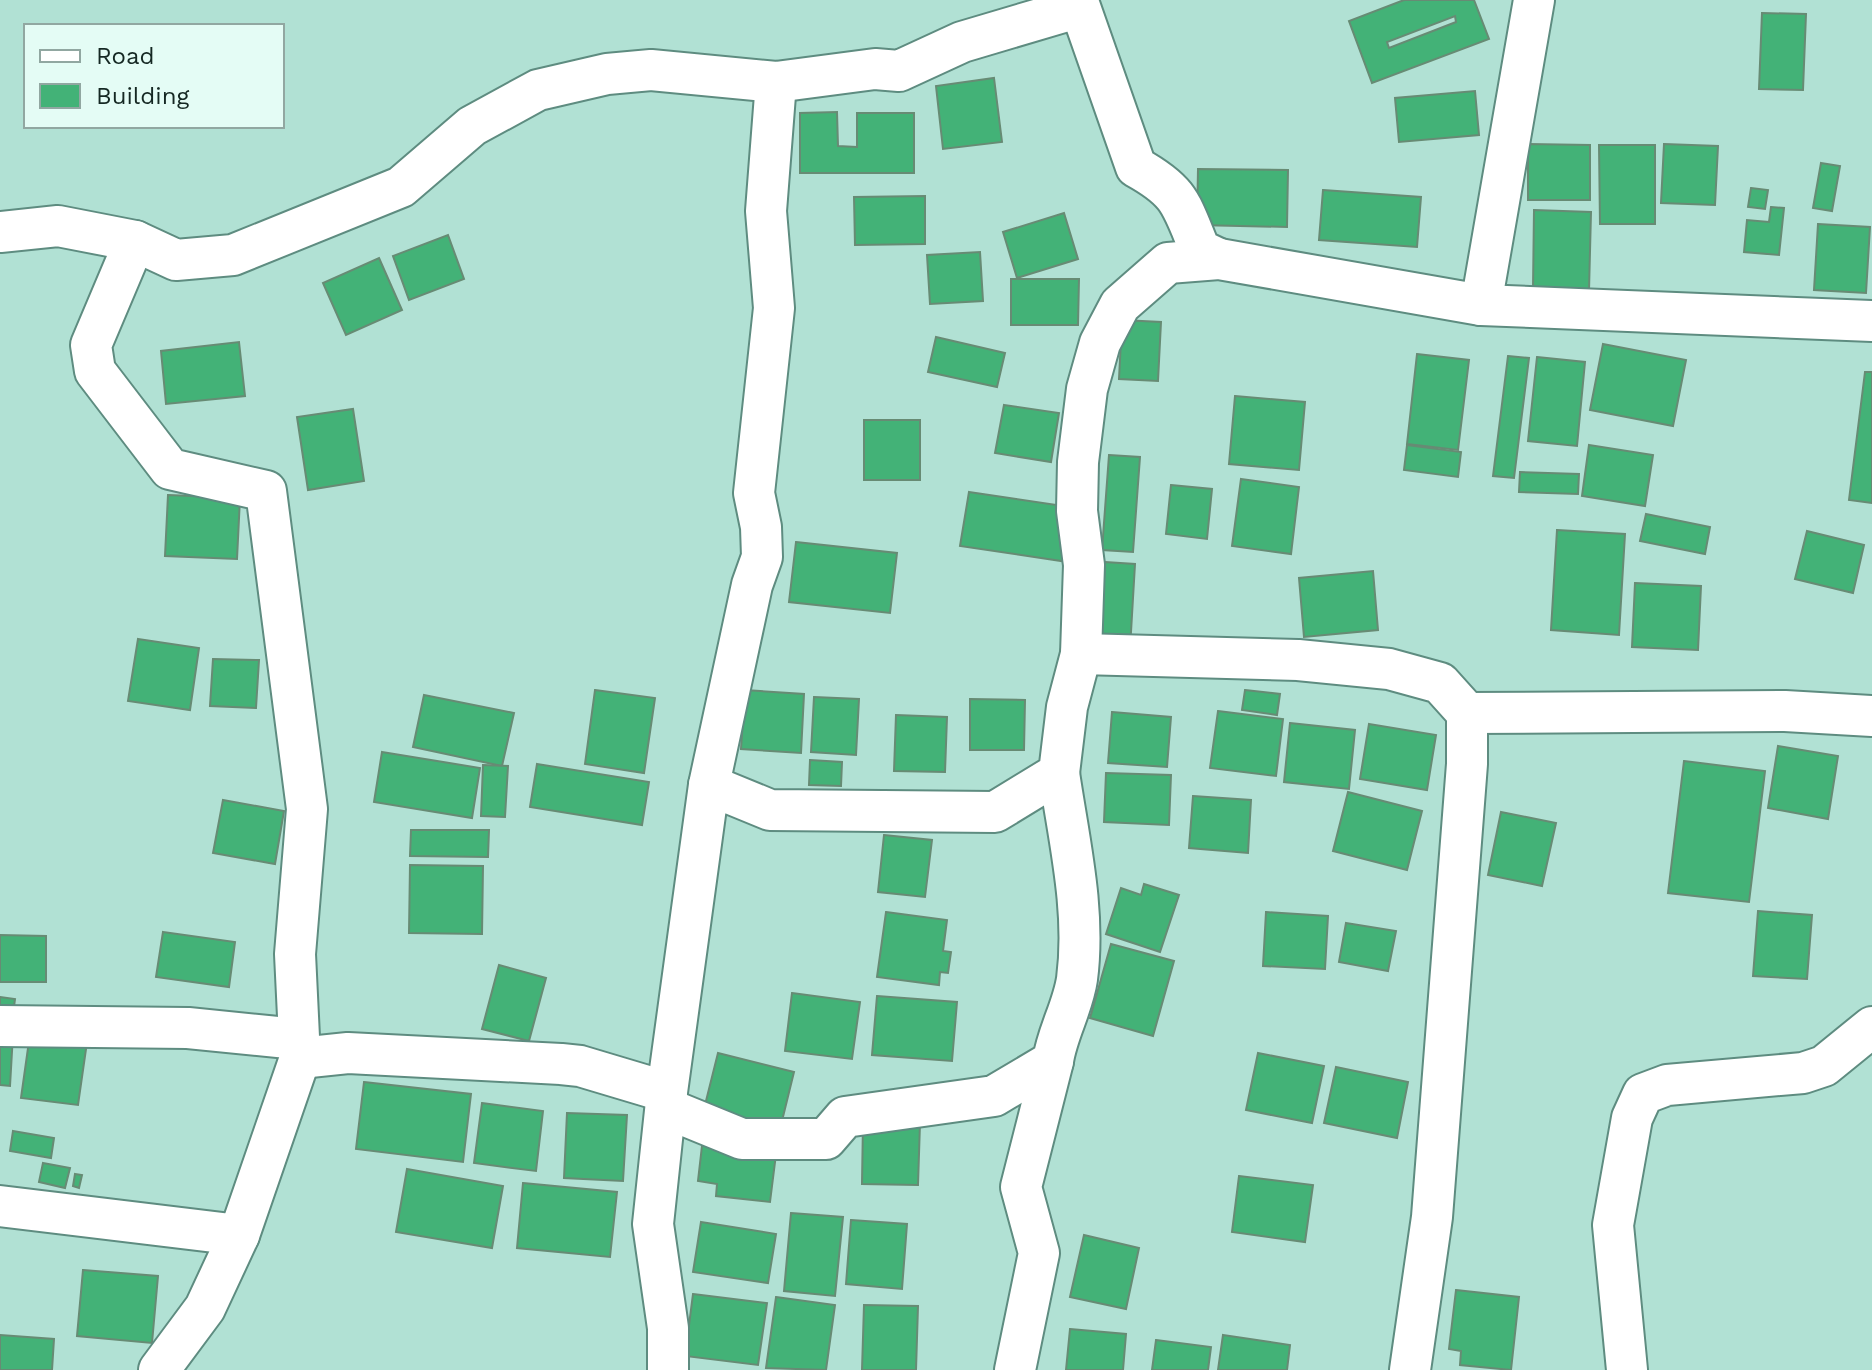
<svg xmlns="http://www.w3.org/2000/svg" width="1872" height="1370" font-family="'Work Sans',sans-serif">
  <rect width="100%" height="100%" fill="#b1e1d4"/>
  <!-- building -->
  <g fill="#43b277" stroke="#678b74" stroke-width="2" fill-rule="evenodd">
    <path d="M1404,0H1474L1489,39L1372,83L1349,21ZM1455,16L1456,22L1389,48L1387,42Z"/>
    <polygon points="1762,13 1806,14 1803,90 1759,89"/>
    <polygon points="994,78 1002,142 943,149 936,86"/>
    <polygon points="1475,91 1479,135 1399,142 1395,98"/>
    <polygon points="837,112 838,146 857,147 857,113 914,113 914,173 800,173 800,113"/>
    <polygon points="1528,144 1590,145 1590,200 1528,200"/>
    <polygon points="1664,144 1718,146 1715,205 1661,203"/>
    <polygon points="1599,145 1655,145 1655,224 1600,224"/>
    <polygon points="1821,163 1840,166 1832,211 1813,208"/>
    <polygon points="1198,169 1288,170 1287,227 1197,225"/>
    <polygon points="1751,188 1768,190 1765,209 1748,207"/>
    <polygon points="1323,190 1421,197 1417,247 1319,240"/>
    <polygon points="925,196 925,244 855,245 854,197"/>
    <polygon points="1771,207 1784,208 1779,255 1744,252 1747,220 1769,222"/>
    <polygon points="1534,210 1591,212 1589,291 1533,289"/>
    <polygon points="1064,213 1078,259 1017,278 1003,232"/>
    <polygon points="1818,224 1870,227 1866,293 1814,290"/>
    <polygon points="448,235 464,279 409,300 393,256"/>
    <polygon points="980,252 983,301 930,304 927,255"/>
    <polygon points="379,258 402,310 346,335 323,283"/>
    <polygon points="1011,279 1079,279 1078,325 1011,325"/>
    <polygon points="1122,320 1161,322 1158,381 1119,379"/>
    <polygon points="936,337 1005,353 997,387 928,372"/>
    <polygon points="239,342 245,396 166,404 161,351"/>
    <polygon points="1603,344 1686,360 1673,426 1590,410"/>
    <polygon points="1417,354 1469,360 1458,450 1407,444"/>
    <polygon points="1508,356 1529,358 1514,478 1493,476"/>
    <polygon points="1537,357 1585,362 1577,446 1528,441"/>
    <polygon points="1865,372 1872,372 1872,503 1849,500"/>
    <polygon points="1235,396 1305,402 1299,470 1229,464"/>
    <polygon points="1004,405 1059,413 1051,462 995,453"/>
    <polygon points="353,409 364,481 308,490 297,417"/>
    <rect x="864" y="420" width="56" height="60"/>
    <polygon points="1407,445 1461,452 1458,477 1404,470"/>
    <polygon points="1589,445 1653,455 1645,506 1582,496"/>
    <polygon points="1109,455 1140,457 1133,552 1102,550"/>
    <polygon points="1520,472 1579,474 1578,494 1519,492"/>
    <polygon points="1241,479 1299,487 1291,554 1232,546"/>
    <polygon points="1171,485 1212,489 1207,539 1166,534"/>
    <polygon points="969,492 1077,508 1068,562 960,546"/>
    <polygon points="168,495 240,498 237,559 165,556"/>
    <polygon points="1646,514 1710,527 1705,554 1640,541"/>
    <polygon points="1557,530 1625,534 1619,635 1551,630"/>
    <polygon points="1807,531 1864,545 1853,593 1795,579"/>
    <polygon points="796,542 897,553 890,613 789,602"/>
    <polygon points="1105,562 1135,564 1130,649 1100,648"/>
    <polygon points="1373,571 1378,630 1304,637 1299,578"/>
    <polygon points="1635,583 1701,586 1698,650 1632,647"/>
    <polygon points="138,639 199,648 190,710 128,701"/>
    <polygon points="213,659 259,660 256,708 210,706"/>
    <polygon points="595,690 655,698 644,773 585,764"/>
    <polygon points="745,690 804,694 801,753 741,749"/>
    <polygon points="1245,690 1280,694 1277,715 1242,710"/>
    <polygon points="424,695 514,713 502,766 413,747"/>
    <polygon points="814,697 859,699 856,755 811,752"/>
    <polygon points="970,699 1025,700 1024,750 970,750"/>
    <polygon points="1218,711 1283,719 1276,776 1210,768"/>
    <polygon points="1112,712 1171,717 1167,767 1108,763"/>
    <polygon points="896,715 947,717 945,772 894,771"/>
    <polygon points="1290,723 1355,730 1349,789 1284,782"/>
    <polygon points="1369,724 1436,735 1427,790 1360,779"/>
    <polygon points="1778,746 1838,756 1828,819 1768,808"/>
    <polygon points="382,752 480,768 472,818 374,802"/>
    <polygon points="810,760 842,762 841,786 809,785"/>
    <polygon points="1684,761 1765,771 1749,902 1668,893"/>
    <polygon points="537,764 649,782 642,825 530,807"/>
    <polygon points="483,765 508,766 505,817 481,816"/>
    <polygon points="1106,773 1171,775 1169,825 1104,822"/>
    <polygon points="1348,792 1422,811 1407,870 1333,851"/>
    <polygon points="1193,796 1251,800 1248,853 1189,848"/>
    <polygon points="223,800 284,811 275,864 213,853"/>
    <polygon points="1501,812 1556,823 1542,886 1488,875"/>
    <polygon points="411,830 489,830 488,857 410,856"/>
    <polygon points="884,835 932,840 925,897 878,892"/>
    <polygon points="410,865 483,866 482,934 409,933"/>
    <polygon points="1144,884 1179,895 1160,952 1106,934 1121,888 1141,895"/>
    <polygon points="1758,911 1812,915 1807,979 1753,976"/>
    <polygon points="886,912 947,920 943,951 951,952 948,973 940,972 939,985 877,977"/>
    <polygon points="1266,912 1328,916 1325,969 1263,966"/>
    <polygon points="1346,923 1396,931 1388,971 1339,962"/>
    <polygon points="163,932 235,942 229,987 156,977"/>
    <polygon points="0,935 46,936 46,982 0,982"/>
    <polygon points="1111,944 1174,961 1153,1036 1090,1018"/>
    <polygon points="499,965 546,978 529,1041 482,1029"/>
    <polygon points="792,993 860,1002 852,1059 785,1051"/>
    <polygon points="877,996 957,1002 952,1061 872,1055"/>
    <polygon points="0,997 15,999 12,1022 0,1020"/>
    <polygon points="0,1034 13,1034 10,1086 0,1085"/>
    <polygon points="30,1034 87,1042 78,1105 21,1098"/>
    <polygon points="718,1053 794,1072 780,1129 704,1109"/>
    <polygon points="1258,1053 1324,1066 1312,1123 1246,1110"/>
    <polygon points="1336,1067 1408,1082 1397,1138 1324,1123"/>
    <polygon points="364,1082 471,1094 463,1162 356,1149"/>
    <polygon points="482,1103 543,1111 536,1171 474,1163"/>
    <polygon points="567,1113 627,1115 623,1181 564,1178"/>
    <polygon points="863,1122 920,1123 918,1185 862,1184"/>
    <polygon points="13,1131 54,1138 51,1158 10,1151"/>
    <polygon points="703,1137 777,1146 770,1202 716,1196 717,1184 698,1181"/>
    <polygon points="43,1163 70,1168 65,1188 39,1182"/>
    <polygon points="407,1169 503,1186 492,1248 396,1232"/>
    <polygon points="75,1174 82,1175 79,1188 73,1186"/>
    <polygon points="1239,1176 1313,1185 1305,1242 1232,1232"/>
    <polygon points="523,1183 617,1192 610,1257 517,1248"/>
    <polygon points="791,1213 843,1217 835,1296 784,1291"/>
    <polygon points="851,1220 907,1224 902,1289 846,1284"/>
    <polygon points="701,1222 776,1234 768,1283 693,1272"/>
    <polygon points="1084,1235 1139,1248 1126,1309 1070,1297"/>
    <polygon points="83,1270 158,1276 152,1343 77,1336"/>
    <polygon points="1456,1290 1519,1297 1511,1370 1460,1365 1461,1351 1449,1349"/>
    <polygon points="693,1294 767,1303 758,1365 685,1356"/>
    <polygon points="776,1297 835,1305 826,1370 766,1368"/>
    <polygon points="864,1305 918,1306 916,1370 862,1370"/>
    <polygon points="1070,1329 1126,1334 1123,1370 1066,1370"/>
    <polygon points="0,1335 54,1339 52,1370 0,1370"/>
    <polygon points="1223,1335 1290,1345 1287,1370 1218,1370"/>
    <polygon points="1156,1340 1211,1347 1208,1370 1152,1370"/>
  </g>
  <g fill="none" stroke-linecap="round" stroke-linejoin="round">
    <!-- minor casing -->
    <g stroke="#5e8c80" stroke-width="44">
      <g id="minor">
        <path d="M0,232L58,226L135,241L176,260L233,255L401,187L472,126L538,90L607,74L651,70L776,82L875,69L899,71L962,42L1080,7L1136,167C1181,192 1181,204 1200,250L1219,259"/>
        <polyline points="135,241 91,345 95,371 170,469 266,491 307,809 295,954 300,1058 239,1235 205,1308 159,1370"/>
        <polyline points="1481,305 1534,0"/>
        <polyline points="1081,654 1298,660 1389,669 1440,683 1467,713 1467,764 1432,1217 1410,1370"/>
        <polyline points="1467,713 1785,711 1872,716"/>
        <polyline points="709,785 752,585 762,557 761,527 754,493 774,308 766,211 776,82"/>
        <polyline points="0,1026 188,1028 298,1039"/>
        <polyline points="300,1058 348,1053 561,1064 580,1066 667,1092"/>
        <path d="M666,1108L742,1139H826L845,1117L994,1096L1053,1061C1057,1033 1073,1007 1077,979C1086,910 1069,841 1059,773"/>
        <polyline points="0,1206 239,1235"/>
        <polyline points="668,1370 668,1328 653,1224 667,1092 709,785 770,810 995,812 1059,773 1067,707 1081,654 1084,565 1077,511 1078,462 1087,389 1100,343 1120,305 1168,263 1219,259 1481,305 1872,321"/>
        <polyline points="1015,1370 1039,1253 1021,1187 1053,1061"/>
        <polyline points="1627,1370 1613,1225 1632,1118 1643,1094 1667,1085 1803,1073 1824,1066 1872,1027"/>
      </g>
    </g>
    <!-- minor -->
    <use href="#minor" stroke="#fff" stroke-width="40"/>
  </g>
  <!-- legend -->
  <rect x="24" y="24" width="260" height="104" fill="#e4fcf5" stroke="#91a7a1" stroke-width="2"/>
  <rect x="40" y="50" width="40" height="12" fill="#ffffff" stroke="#91a7a1" stroke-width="2"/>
  <text x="96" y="64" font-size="24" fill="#152823">Road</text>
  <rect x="40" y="84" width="40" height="24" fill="#43b277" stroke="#91a7a1" stroke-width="2"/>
  <text x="96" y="104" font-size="24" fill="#152823">Building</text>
</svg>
